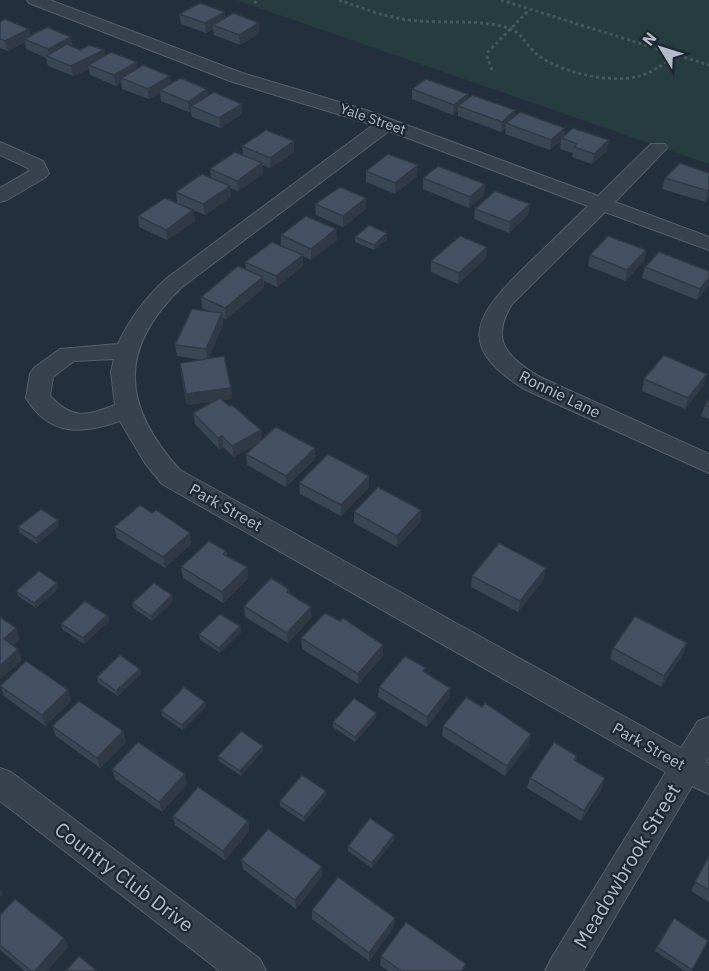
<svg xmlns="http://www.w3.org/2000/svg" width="709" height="971" font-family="'IBM Plex Sans',sans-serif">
  <rect width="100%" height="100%" fill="#242f3e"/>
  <!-- green -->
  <polygon fill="#263c3f" points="236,0 709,0 709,164"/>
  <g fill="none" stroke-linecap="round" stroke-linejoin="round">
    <!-- minor casing -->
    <g stroke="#565f6c" stroke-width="2">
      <g id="minor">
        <path d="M27,0H50L242,73L366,110L598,196L651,144H665L667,148L615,202L709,237V250L605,212L512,304C489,341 508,358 540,377L709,454V473L524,389C454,345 476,315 525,267C546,247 567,226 588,206L389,131L182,287C117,349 122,406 180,470L681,748L698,721L709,717V757L706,762L709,764V794L692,786L583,971H545L551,959L666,772L162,484L145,463L120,421C82,434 50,437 26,398L30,374L34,368L60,349L118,344C130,318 146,297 167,278L373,125L230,81L29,3ZM114,359L111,372L115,405C86,416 73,420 50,396L53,377L74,361Z"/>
        <polygon points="0,142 43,161 49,173 46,177 7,200 0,202 0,188 29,171 28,168 0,155"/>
        <polygon points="0,768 11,772 260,959 266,971 220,971 0,801"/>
      </g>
    </g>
    <!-- path -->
    <g stroke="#44595c" stroke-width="3" stroke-dasharray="3 3" stroke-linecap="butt">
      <path d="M339,0C362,8 385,17 409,20C441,24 474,19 505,27C523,31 525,46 539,56C564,73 610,84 640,76C653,72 664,64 675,55"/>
      <polyline points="501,0 709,65"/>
      <polyline points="254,3 259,0"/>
      <polyline points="492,70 487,56 488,52 529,10"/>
    </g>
    <!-- minor -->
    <use href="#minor" fill="#38414e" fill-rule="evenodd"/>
  </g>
  <!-- wall -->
  <g fill="#3b4654">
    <polygon points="179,14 225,18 259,33 240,45 214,35 213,29 206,33 181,24"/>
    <polygon points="0,22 30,36 73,47 80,50 104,50 105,55 137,68 170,76 171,84 207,89 208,96 242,114 220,128 192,117 191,110 189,112 161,101 160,93 149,99 122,89 121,82 116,86 90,75 89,69 73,76 48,66 46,58 26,49 25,42 8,51 0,48"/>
    <polygon points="412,89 468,94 467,98 564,136 607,151 592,164 572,157 573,153 560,149 561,140 550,150 505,134 506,128 501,132 458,116 458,111 453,115 412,99"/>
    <polygon points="294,141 294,152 270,168 262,165 263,174 238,191 230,188 231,197 205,215 193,210 195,221 167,240 139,227 138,216 177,203 176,192 211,178 210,169 243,155 242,146"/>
    <polygon points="366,171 417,176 395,194 366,182"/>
    <polygon points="709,173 709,198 705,202 662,189 665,178"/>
    <polygon points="423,178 485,184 484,195 469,208 423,189"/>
    <polygon points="366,198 366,209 343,227 316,215 315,204"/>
    <polygon points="530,204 528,215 509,233 474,219 475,209"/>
    <polygon points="387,233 387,239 374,250 355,242 355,237"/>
    <polygon points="281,235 337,240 311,260 303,256 303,266 277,287 264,281 264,288 226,319 223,318 223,324 208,359 231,388 232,399 222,400 262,440 315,448 315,459 286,487 247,465 246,454 259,442 234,457 223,447 219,449 195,424 193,413 215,401 187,405 181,374 201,360 177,356 175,345 209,311 202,308 201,297 246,269 245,262 281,246"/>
    <polygon points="646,250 644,261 625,281 588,266 590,255"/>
    <polygon points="486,258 458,284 431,272 431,261"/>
    <polygon points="645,267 709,271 709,285 697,300 642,278"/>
    <polygon points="644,379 704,385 685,409 642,391"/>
    <polygon points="709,399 709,419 701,416 705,405"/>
    <polygon points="299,483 369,487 341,516 300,494"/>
    <polygon points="421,510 421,521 397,547 354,523 354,512"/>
    <polygon points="59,526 37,544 20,533 18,527"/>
    <polygon points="114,527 191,544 165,568 117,538"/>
    <polygon points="226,551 227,556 247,567 248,578 223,603 183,578 181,567"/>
    <polygon points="472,576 544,579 518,612 471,587"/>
    <polygon points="57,583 59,588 36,608 18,596 16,591"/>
    <polygon points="289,589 290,594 312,617 288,643 245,617 244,606"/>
    <polygon points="172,595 173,601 152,621 133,608 132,603"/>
    <polygon points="107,615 109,621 84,644 62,629 61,624"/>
    <polygon points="241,632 220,653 200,640 199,634"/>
    <polygon points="301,638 383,656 358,684 302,649"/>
    <polygon points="687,643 683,654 661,687 610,659 613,648"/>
    <polygon points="140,669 141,674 118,696 98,683 97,677"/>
    <polygon points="425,673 450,688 449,698 427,727 378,697 379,687"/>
    <polygon points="0,685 68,690 71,701 45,726 4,696"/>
    <polygon points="205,702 206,707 183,730 162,716 161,711"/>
    <polygon points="376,718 355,742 333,727 333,722"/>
    <polygon points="52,726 123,731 126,742 100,768 56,736"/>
    <polygon points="443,726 529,744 505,776 442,736"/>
    <polygon points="263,751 241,776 219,761 218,756"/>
    <polygon points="577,756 576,761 605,778 602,788 581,821 527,788 530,778"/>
    <polygon points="112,769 187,784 162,812 115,779"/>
    <polygon points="326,796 304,822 280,806 280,801"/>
    <polygon points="173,816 248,821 249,831 225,860 175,825"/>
    <polygon points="394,835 394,840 372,868 348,851 348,846"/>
    <polygon points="709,856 709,902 691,891"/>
    <polygon points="241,860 322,876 296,909 243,869"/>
    <polygon points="312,910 394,927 369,961 312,919"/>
    <polygon points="0,915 64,938 68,947 47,971 25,971 0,950"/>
    <polygon points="708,941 691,971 685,971 655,951 657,947"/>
    <polygon points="381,956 465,971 388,971 380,965"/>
  </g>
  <!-- shaded-wall -->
  <g fill="#303945">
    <polygon points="225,12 226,22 213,25 213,29 206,33 205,23"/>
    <polygon points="259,23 259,33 240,45 239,35"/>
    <polygon points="29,29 31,39 24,39 25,42 8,51 5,41"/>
    <polygon points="71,37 73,47 50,58 48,49"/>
    <polygon points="104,50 106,61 88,65 89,69 73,76 71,66"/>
    <polygon points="137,62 138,73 121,78 121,82 116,86 114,75"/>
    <polygon points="170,76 171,86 160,90 160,93 149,99 148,89"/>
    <polygon points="207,89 208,100 191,106 191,110 189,112 188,102"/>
    <polygon points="468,94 467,104 458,106 458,111 453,115 454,105"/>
    <polygon points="242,104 242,114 220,128 219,118"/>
    <polygon points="515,110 514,121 506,123 506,128 501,132 502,122"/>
    <polygon points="565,128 564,139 562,138 561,140 550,150 551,140"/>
    <polygon points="609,140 607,151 592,164 594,154"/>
    <polygon points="294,141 294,152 270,168 270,158"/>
    <polygon points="262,163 263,174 238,191 237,181"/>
    <polygon points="418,165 417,176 395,194 395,183"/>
    <polygon points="485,184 484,195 469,208 470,197"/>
    <polygon points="230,186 231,197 205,215 203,204"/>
    <polygon points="709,190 709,198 705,202 708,191"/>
    <polygon points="366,198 366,209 343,227 343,216"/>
    <polygon points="530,204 528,215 509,233 510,222"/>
    <polygon points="193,210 195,221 167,240 166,230"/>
    <polygon points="336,229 337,240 311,260 311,249"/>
    <polygon points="387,233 387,239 374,250 374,245"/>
    <polygon points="487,247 486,258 458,284 459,273"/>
    <polygon points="646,250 644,261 625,281 627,270"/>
    <polygon points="303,255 303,266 277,287 276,276"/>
    <polygon points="263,277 264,288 226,319 225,308"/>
    <polygon points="709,278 709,285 697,300 700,289"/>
    <polygon points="222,313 223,324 207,360 206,349"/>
    <polygon points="707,374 704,385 685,409 688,398"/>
    <polygon points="231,388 232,399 187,405 186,394"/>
    <polygon points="261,430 262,441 234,457 232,446"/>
    <polygon points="222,436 223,447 219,449 218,438"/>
    <polygon points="315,448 315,459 286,487 286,476"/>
    <polygon points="369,476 369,487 341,516 341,505"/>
    <polygon points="421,510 421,521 397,547 397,536"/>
    <polygon points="58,520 59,526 37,544 36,538"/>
    <polygon points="190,533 191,544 165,568 163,557"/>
    <polygon points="247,567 248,578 223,603 222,592"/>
    <polygon points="546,568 544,579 518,612 520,601"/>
    <polygon points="57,583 59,588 36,608 34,603"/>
    <polygon points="172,595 173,601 152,621 151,616"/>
    <polygon points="311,607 312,617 288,643 287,633"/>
    <polygon points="107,615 109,621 84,644 83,638"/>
    <polygon points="240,626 241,632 220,653 219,648"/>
    <polygon points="16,628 20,639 8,650 4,639"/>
    <polygon points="687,643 683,654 661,687 664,676"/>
    <polygon points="383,645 383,656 358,684 358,674"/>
    <polygon points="18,649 22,660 0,680 0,666"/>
    <polygon points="140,669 141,674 118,696 116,691"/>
    <polygon points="450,688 449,698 427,727 427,717"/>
    <polygon points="68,690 71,701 45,726 42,715"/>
    <polygon points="205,702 206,707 183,730 182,725"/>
    <polygon points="376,713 376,718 355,742 355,737"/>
    <polygon points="123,731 126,742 100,768 97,758"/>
    <polygon points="531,734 529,744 505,776 507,766"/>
    <polygon points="263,746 263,751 241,776 240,771"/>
    <polygon points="185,774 187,784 162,812 159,802"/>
    <polygon points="605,778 602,788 581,821 584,811"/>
    <polygon points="326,791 326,796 304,822 304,817"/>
    <polygon points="248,821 249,831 225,860 223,851"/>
    <polygon points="394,835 394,840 372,868 372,863"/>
    <polygon points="322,867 322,876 296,909 295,900"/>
    <polygon points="0,888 3,894 0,897"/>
    <polygon points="395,918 394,927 369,961 369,953"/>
    <polygon points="64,938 68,947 47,971 35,971"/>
  </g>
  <!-- building -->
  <g fill="#455162" stroke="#303945" stroke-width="1.5">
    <polygon points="200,3 225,12 205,23 179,14"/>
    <polygon points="233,13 259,23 239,35 213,25"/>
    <polygon points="5,19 29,29 5,41 0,39 0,22"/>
    <polygon points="47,27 71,37 48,49 24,39"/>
    <polygon points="67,44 80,50 89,45 104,50 71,66 46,56"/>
    <polygon points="111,52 137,62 114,75 88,65"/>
    <polygon points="143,65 170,76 148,89 121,78"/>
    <polygon points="180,78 207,89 188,102 160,90"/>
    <polygon points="426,79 468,94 454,105 412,89"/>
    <polygon points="214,92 242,104 219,118 191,106"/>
    <polygon points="472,95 515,110 502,122 458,106"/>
    <polygon points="520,112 565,128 551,140 506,123"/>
    <polygon points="573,128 609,140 594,154 574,147 577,144 562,138"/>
    <polygon points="266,130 294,141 270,158 242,146"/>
    <polygon points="235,152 262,163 237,181 210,169"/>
    <polygon points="388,154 418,165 395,183 366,171"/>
    <polygon points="680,163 709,173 709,190 708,191 665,178"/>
    <polygon points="438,166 485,184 470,197 423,178"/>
    <polygon points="202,174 230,186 203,204 176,192"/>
    <polygon points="340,187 366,198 343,216 315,204"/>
    <polygon points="495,191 530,204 510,222 475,209"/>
    <polygon points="165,198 193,210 166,230 138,216"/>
    <polygon points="306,216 336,229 311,249 281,235"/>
    <polygon points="369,225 387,233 374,245 355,237"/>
    <polygon points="460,236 487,247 459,273 431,261"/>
    <polygon points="608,236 646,250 627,270 590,255"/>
    <polygon points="272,242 303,255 276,276 245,262"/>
    <polygon points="659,252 709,271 709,278 700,289 645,267"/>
    <polygon points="238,266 263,277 225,308 201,297"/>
    <polygon points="192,309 222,313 206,349 175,345"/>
    <polygon points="664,355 707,374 688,398 644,379"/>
    <polygon points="224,356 231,388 186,394 180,363"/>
    <polygon points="220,398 229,406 232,405 261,430 232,446 222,436 218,438 193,413"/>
    <polygon points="709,399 709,407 705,405"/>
    <polygon points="276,427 315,448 286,476 246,454"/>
    <polygon points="328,454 369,476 341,505 299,483"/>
    <polygon points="378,487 421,510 397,536 354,512"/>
    <polygon points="140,505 152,513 156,510 190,533 163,557 114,527"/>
    <polygon points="41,509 58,520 36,538 18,527"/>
    <polygon points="209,541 226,551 223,554 247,567 222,592 181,567"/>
    <polygon points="499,543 546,568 520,601 472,576"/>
    <polygon points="39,571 57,583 34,603 16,591"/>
    <polygon points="271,578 289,589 287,592 311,607 287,633 244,606"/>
    <polygon points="154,583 172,595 151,616 132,603"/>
    <polygon points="85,601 107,615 83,638 61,624"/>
    <polygon points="325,613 340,621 343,618 383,645 358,674 301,638"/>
    <polygon points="220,614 240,626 219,648 199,634"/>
    <polygon points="635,616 687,643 664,676 613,648"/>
    <polygon points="0,617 16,628 4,639 18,649 0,666"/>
    <polygon points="120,655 140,669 116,691 97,677"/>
    <polygon points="405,656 426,668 423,671 450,688 427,717 379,687"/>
    <polygon points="26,661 68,690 42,715 0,686"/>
    <polygon points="184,687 205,702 182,725 161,711"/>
    <polygon points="466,697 482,707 485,703 531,734 507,766 443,726"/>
    <polygon points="354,698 376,713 355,737 333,722"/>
    <polygon points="79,701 123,731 97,758 52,726"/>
    <polygon points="241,731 263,746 240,771 218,756"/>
    <polygon points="138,742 185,774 159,802 112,769"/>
    <polygon points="554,742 577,756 574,760 605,778 584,811 530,778"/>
    <polygon points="302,775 326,791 304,817 280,801"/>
    <polygon points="198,787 248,821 223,851 173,816"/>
    <polygon points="370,818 394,835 372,863 348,846"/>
    <polygon points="268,829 322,867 295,900 241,860"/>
    <polygon points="709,856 709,890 695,882"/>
    <polygon points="338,877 395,918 369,953 312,910"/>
    <polygon points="15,899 64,938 35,971 31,971 0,945 0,915"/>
    <polygon points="674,918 708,941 692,970 657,947"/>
    <polygon points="406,922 466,964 461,971 401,971 381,956"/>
    <polygon points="79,956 97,971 66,971"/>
  </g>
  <g text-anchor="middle" stroke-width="4.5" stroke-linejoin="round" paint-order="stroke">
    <!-- far-street labels -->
    <g font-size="14" fill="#b4bcc9" stroke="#1d2633">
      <text transform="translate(373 119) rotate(19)" y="5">Yale Street</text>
    </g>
    <!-- street labels -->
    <g font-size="16" fill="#b4bcc9" stroke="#1d2633">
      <text transform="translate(560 394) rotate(26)" y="6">Ronnie Lane</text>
      <text transform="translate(226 507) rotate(29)" y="6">Park Street</text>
      <text transform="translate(649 746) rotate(29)" y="6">Park Street</text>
    </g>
    <!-- near-street labels -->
    <g font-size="20" fill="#b4bcc9" stroke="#1d2633">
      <text transform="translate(627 866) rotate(-59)" y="7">Meadowbrook Street</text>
      <text transform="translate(124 877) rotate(37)" y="7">Country Club Drive</text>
    </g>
  </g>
  <!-- north arrow -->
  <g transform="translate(661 48) rotate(308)" stroke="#1d2633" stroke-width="4.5" paint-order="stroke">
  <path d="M0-4.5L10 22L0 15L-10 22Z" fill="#b4bcc9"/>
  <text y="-9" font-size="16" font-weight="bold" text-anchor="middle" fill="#b4bcc9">N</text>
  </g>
</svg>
